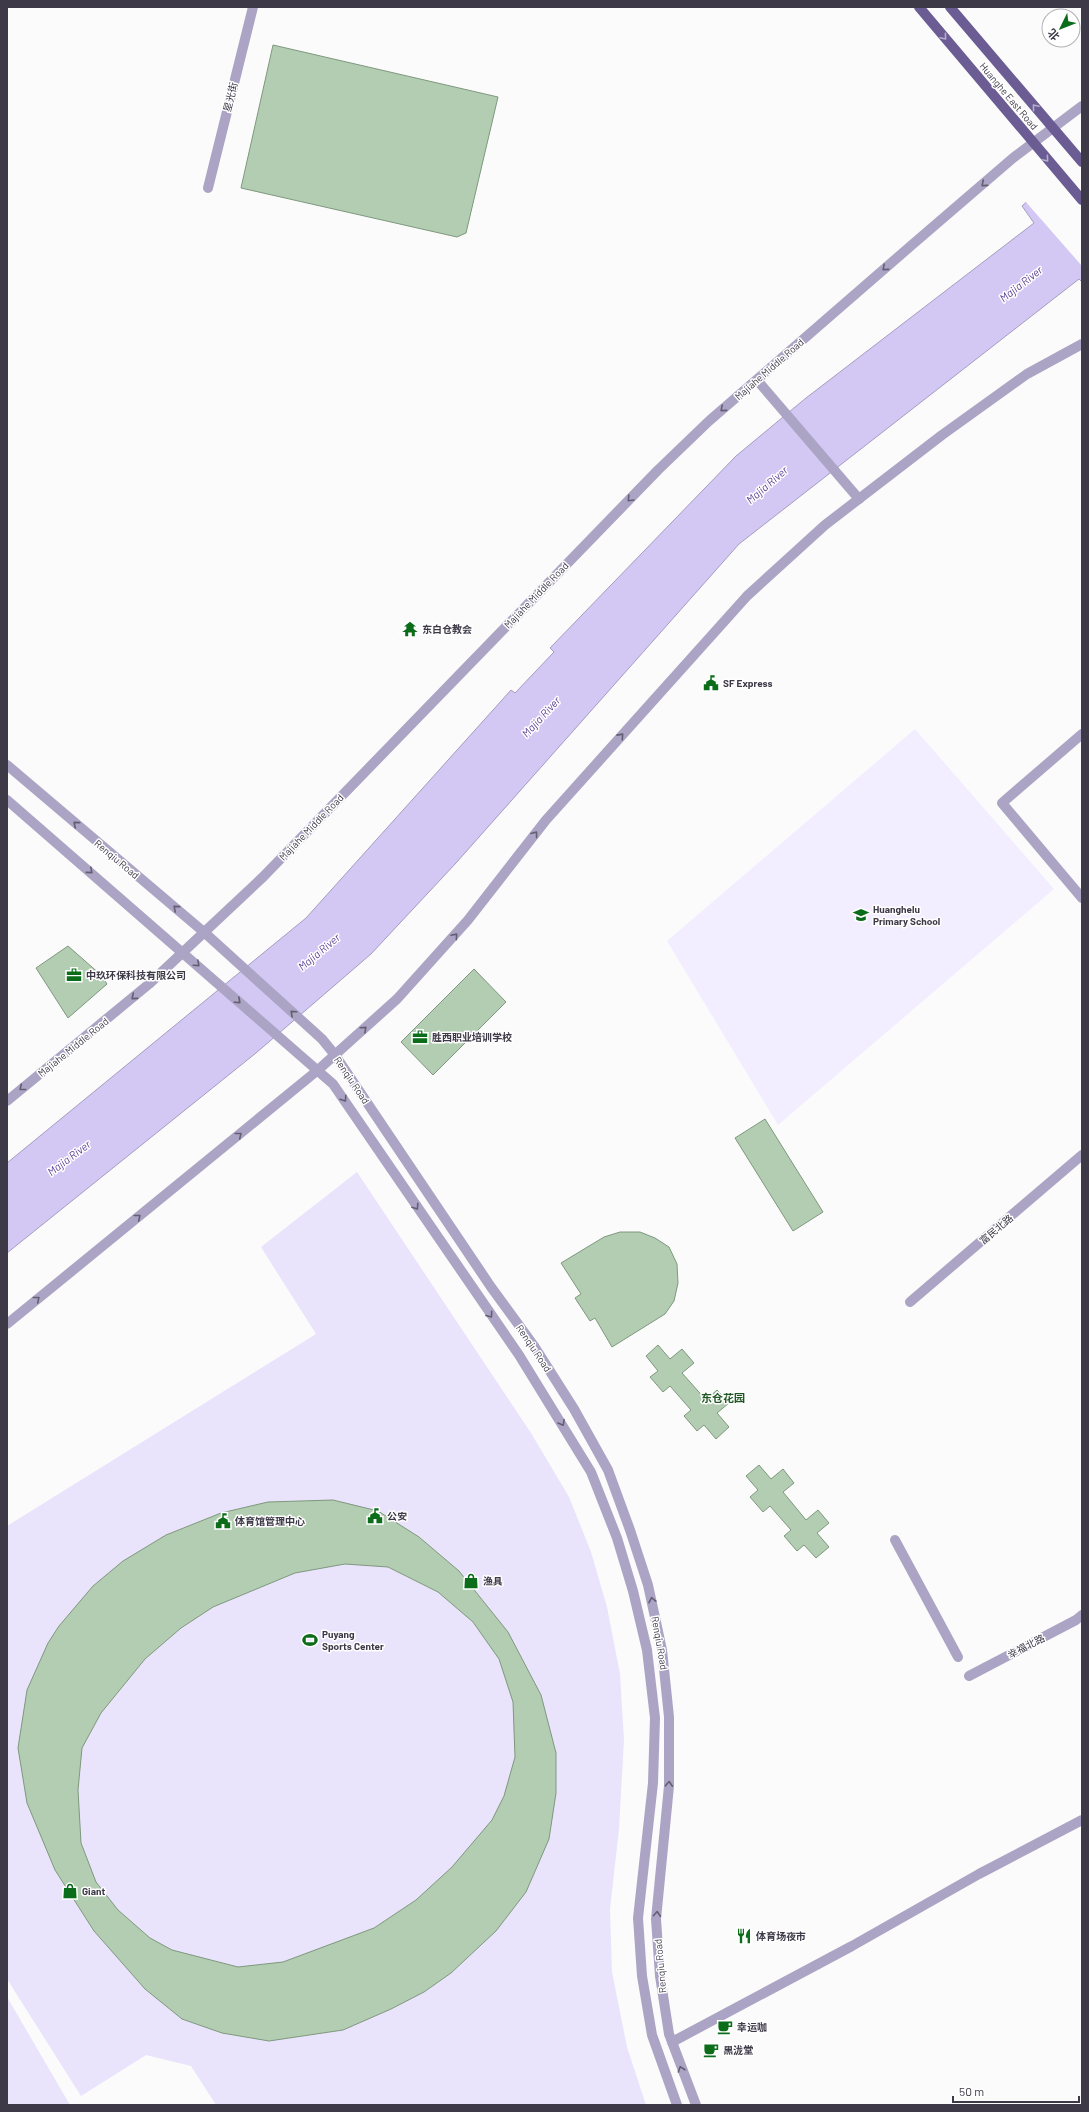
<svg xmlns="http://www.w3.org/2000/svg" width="1089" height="2112" font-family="Barlow,'Noto Sans SC',sans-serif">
  <rect width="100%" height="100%" fill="#fbfbfb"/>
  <!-- built -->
  <polygon fill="#f2eeff" points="915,729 1054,889 778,1125 667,941"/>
  <!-- green -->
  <g fill="#e9e3fc">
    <polygon points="357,1172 531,1433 569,1497 591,1552 607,1607 620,1674 624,1740 619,1829 610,1909 612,1972 627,2047 646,2105 216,2105 191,2066 146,2055 81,2096 7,1979 7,1526 316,1334 261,1247"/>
    <polygon points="7,1997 70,2105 7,2105"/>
  </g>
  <!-- water -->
  <polygon fill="#d3c7f4" stroke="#a69cc0" points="1082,153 1082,282 1079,279 739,544 456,863 371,954 256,1053 7,1253 7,1163 306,918 511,690 515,693 554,652 550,648 736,456 806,398 1034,223 1022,206"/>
  <!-- pier -->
  <polygon fill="#fbfbfb" points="1082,151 1082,266 1025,201"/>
  <!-- building -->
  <g fill="#b2cdb1" stroke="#7f987e" fill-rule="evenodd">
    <polygon points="273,45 498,97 466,233 457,237 241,188"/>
    <polygon points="68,946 101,975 107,984 68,1018 36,968"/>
    <polygon points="474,969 506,1002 433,1075 401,1042"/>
    <polygon points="765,1119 823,1212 793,1231 735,1138"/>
    <polygon points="620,1232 640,1232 655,1238 669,1247 677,1264 678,1283 674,1301 665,1314 612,1347 595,1318 590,1321 575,1298 581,1294 561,1263 604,1237"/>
    <polygon points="658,1345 670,1359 682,1349 694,1363 682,1373 706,1400 717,1390 729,1403 717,1413 729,1427 716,1439 704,1425 697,1431 684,1416 691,1410 670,1386 663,1392 650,1377 658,1371 646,1356"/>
    <polygon points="759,1465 771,1479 783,1469 794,1483 783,1492 806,1520 818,1510 829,1523 817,1533 829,1547 816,1558 804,1545 797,1551 784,1536 791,1530 770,1506 763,1512 750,1497 758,1490 746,1476"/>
    <path d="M333,1500L378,1511L419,1537L459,1571L508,1632L541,1695L556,1753V1793L549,1839L526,1892L496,1931L451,1973L424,1992L391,2009L343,2030L269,2041L222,2033L182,2019L145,1989L94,1931L55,1870L27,1803L18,1748L27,1690L48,1643L59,1626L93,1586L123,1561L166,1535L221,1513L268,1502ZM345,1564L388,1567L438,1592L473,1622L499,1659L513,1702L515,1757L504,1796L492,1820L452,1867L416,1900L374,1928L283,1962L238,1967L172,1950L150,1938L118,1910L96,1882L81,1843L78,1790L82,1748L101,1713L145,1659L181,1628L213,1607L295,1573Z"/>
  </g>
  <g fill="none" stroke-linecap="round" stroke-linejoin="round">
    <!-- minor -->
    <g stroke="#aca4c4" stroke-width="10">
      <polyline points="208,188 253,7"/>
      <polyline points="757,380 859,499"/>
      <polyline points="1082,734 1002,803 1082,898"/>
      <polyline points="910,1302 1082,1155"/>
      <polyline points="895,1540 958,1657"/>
      <polyline points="969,1676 1076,1620 1082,1615"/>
      <polyline points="672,2042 852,1946 979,1874 1082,1820"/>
    </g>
    <!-- tertiary -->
    <g stroke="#aca4c4" stroke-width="10">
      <polyline points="7,765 205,933 322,1039 335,1055 491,1287 534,1346 574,1409 608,1470 630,1530 648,1585 662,1650 669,1717 669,1786 656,1919 660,1976 669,2034 696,2105"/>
      <polyline points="7,800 333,1084 519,1355 591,1472 617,1538 633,1591 647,1650 655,1718 653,1783 638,1918 642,1976 652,2035 677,2105"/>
      <polyline points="7,1101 149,984 263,877 658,470 709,421 913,244 1013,158 1082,106"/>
      <polyline points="7,1324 318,1070 397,999 468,920 546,820 747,596 825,525 942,435 1027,374 1082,344"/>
    </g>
    <!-- primary -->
    <g stroke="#6c5c94" stroke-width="10">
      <polyline points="919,7 1082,200"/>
      <polyline points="950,7 1082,162"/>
    </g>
  </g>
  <!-- one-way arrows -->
  <defs><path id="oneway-chevron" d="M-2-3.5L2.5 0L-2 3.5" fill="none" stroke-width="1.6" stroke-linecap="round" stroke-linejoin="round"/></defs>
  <g stroke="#b6aeca">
    <use href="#oneway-chevron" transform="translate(944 37) rotate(50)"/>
    <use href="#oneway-chevron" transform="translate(1035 107) rotate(-130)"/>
    <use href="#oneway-chevron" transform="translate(1046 159) rotate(50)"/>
  </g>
  <g stroke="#645e73">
    <use href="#oneway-chevron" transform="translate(984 184) rotate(140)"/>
    <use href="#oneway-chevron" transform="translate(885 268) rotate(139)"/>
    <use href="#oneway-chevron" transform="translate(723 409) rotate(139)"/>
    <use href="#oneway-chevron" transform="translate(630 499) rotate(134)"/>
    <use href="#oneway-chevron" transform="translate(621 736) rotate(-48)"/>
    <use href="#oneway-chevron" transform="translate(76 824) rotate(-140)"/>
    <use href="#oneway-chevron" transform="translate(535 834) rotate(-53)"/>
    <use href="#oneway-chevron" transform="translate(90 871) rotate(41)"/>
    <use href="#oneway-chevron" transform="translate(176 908) rotate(-140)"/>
    <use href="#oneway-chevron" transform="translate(455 936) rotate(-49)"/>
    <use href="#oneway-chevron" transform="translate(197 964) rotate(42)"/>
    <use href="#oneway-chevron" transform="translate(134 997) rotate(140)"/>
    <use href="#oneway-chevron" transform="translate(238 1001) rotate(42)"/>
    <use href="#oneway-chevron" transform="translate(293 1013) rotate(-138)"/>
    <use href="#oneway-chevron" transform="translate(364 1029) rotate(-42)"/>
    <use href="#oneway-chevron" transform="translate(22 1088) rotate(141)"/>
    <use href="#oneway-chevron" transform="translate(344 1099) rotate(56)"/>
    <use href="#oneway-chevron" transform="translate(239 1135) rotate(-39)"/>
    <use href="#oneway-chevron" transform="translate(416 1207) rotate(56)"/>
    <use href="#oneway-chevron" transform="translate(138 1217) rotate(-39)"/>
    <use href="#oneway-chevron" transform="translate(37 1299) rotate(-39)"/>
    <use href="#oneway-chevron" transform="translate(490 1315) rotate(54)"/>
    <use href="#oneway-chevron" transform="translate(562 1423) rotate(60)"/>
    <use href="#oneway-chevron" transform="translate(652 1600) rotate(-102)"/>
    <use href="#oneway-chevron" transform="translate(669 1784) rotate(-87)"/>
    <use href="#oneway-chevron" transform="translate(657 1914) rotate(-86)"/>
    <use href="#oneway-chevron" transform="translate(681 2069) rotate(-109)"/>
  </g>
  <!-- icons -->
  <defs>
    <g id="temple-bare" transform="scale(1.2)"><path d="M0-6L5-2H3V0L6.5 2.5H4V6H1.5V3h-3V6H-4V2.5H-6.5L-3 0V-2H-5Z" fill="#0b6c19" stroke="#fff" stroke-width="2.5" paint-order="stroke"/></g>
    <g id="civic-bare" transform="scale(1.2)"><path d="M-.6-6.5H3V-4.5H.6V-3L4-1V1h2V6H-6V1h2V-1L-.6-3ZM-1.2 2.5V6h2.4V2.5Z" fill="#0b6c19" stroke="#fff" stroke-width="2.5" paint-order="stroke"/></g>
    <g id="school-bare" transform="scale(1.2)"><path d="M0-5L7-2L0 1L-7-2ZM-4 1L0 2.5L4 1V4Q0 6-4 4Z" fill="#0b6c19" stroke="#fff" stroke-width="2.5" paint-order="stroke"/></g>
    <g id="office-bare" transform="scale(1.2)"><path d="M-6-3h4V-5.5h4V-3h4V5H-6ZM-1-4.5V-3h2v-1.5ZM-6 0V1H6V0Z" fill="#0b6c19" stroke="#fff" stroke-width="2.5" paint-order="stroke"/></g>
    <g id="shop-bare" transform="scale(1.2)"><path d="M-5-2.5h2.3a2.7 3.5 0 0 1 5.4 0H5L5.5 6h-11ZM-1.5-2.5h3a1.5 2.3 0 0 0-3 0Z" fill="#0b6c19" stroke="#fff" stroke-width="2.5" paint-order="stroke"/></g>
    <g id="stadium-bare" transform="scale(1.2)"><path d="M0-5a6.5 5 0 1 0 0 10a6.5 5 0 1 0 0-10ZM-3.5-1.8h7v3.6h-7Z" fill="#0b6c19" stroke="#fff" stroke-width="2.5" paint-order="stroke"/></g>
    <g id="restaurant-bare" transform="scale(1.2)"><path d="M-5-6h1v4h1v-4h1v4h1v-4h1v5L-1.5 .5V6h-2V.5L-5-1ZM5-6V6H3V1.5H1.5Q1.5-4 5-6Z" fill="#0b6c19" stroke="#fff" stroke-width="2.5" paint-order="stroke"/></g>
    <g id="cafe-bare" transform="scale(1.2)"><path d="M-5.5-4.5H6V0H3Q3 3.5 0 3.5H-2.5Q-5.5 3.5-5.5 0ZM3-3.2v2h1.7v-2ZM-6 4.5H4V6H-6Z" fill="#0b6c19" stroke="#fff" stroke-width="2.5" paint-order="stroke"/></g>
  </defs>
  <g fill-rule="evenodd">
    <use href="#temple-bare" x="410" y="629"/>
    <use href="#civic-bare" x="711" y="683"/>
    <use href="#school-bare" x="861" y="915"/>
    <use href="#office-bare" x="74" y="975"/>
    <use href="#office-bare" x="420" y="1037"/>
    <use href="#civic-bare" x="375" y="1516"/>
    <use href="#civic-bare" x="223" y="1521"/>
    <use href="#shop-bare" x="471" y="1581"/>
    <use href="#stadium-bare" x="310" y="1640"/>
    <use href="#shop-bare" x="70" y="1891"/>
    <use href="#restaurant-bare" x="744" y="1936"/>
    <use href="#cafe-bare" x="725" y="2027"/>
    <use href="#cafe-bare" x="711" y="2050"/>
  </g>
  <g text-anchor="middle" stroke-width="3" stroke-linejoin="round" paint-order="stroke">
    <!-- street labels -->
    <g font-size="10" fill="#3d3947" stroke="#fff">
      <text transform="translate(1009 96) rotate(50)" y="4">Huanghe East Road</text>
      <text transform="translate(230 97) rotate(-76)" y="4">星光街</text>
      <text transform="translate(769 369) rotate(-41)" y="4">Majiahe Middle Road</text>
      <text transform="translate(536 595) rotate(-46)" y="4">Majiahe Middle Road</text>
      <text transform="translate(311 827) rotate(-46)" y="4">Majiahe Middle Road</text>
      <text transform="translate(117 859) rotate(40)" y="4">Renqiu Road</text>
      <text transform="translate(73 1047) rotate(-39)" y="4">Majiahe Middle Road</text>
      <text transform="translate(352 1080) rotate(56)" y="4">Renqiu Road</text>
      <text transform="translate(996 1229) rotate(-40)" y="4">富民北路</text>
      <text transform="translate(534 1348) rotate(56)" y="4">Renqiu Road</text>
      <text transform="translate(660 1643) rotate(80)" y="4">Renqiu Road</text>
      <text transform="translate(1026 1646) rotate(-27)" y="4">幸福北路</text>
      <text transform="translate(660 1966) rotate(-95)" y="4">Renqiu Road</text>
    </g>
    <!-- poi labels -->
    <g font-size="10" font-weight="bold" fill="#3d3947" stroke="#fff" text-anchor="start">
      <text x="422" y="633">东白仓教会</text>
      <text x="723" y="687">SF Express</text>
      <text x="873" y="913">Huanghelu<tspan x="873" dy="12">Primary School</tspan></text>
      <text x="86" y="979">中玖环保科技有限公司</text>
      <text x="432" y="1041">胜西职业培训学校</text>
      <text x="387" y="1520">公安</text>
      <text x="235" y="1525">体育馆管理中心</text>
      <text x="483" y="1585">渔具</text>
      <text x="322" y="1638">Puyang<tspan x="322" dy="12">Sports Center</tspan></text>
      <text x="82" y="1895">Giant</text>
      <text x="756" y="1940">体育场夜市</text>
      <text x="737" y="2031">幸运咖</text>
      <text x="723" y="2054">黑泷堂</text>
    </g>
    <!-- water labels -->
    <g font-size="11" font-style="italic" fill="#5e4095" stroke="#fff">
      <text transform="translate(1021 284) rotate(-38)" y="4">Majia River</text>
      <text transform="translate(767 485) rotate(-41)" y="4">Majia River</text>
      <text transform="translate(541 717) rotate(-47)" y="4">Majia River</text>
      <text transform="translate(319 952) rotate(-40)" y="4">Majia River</text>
      <text transform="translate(69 1158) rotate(-37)" y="4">Majia River</text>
    </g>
    <!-- neighbourhood labels -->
    <g font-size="11" font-weight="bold" fill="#215723" stroke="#fff">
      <text x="723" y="1402">东仓花园</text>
    </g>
  </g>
  <!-- border -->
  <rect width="1089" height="2112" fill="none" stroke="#3d3947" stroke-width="16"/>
  <!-- north arrow -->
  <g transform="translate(1061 28) rotate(227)"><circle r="19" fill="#ffffff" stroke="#b1b0b5"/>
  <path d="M0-3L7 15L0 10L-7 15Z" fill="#0b6c19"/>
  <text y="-6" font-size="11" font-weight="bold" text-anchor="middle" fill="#3d3947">北</text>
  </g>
  <!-- scale -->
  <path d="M953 2096v6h126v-6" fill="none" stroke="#3d3947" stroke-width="2"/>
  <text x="959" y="2096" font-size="12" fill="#3d3947" stroke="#ffffff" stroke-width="3" paint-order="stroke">50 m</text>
</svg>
